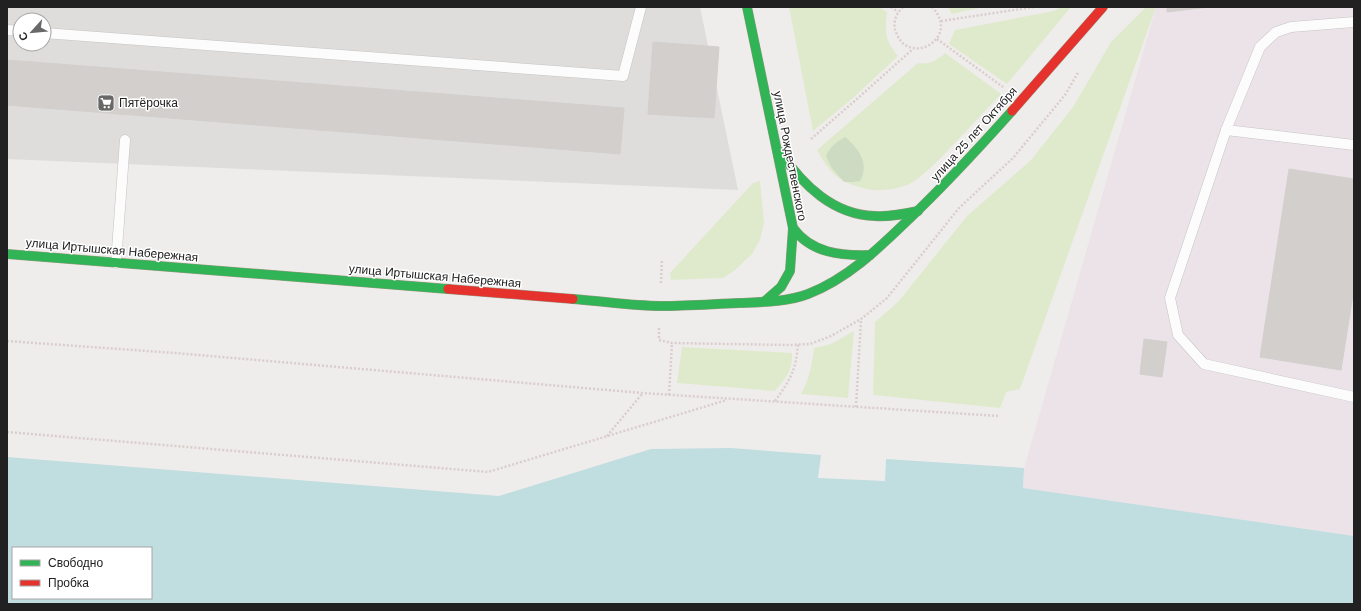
<svg xmlns="http://www.w3.org/2000/svg" width="1361" height="611" font-family="Arial,sans-serif">
  <rect width="100%" height="100%" fill="#efedeb"/>
  <!-- residential -->
  <path fill="#dedddc" fill-rule="evenodd" d="M7,7H700L738,190L7,159ZM20,20H44V44H20Z"/>
  <!-- industrial -->
  <polygon fill="#ece3e9" points="1156,7 1354,7 1354,536 1023,488 1024,468"/>
  <!-- grass -->
  <g fill="#dfeacc">
    <path d="M789,7H879L887,12C885,32 885,41 898,56L853,98L813,131Z"/>
    <polygon points="948,7 983,7 952,14"/>
    <polygon points="1061,7 1071,7 1007,84 949,44 955,30 1054,11"/>
    <polygon points="1146,7 1156,7 1020,389 1006,392 1000,408 873,395 875,322 898,302 967,216 1031,160 1073,107 1111,42"/>
    <path d="M945,53L1001,94C985,111 969,128 953,145C941,157 922,179 907,185C892,191 874,192 859,187C837,181 828,170 817,150L918,63C929,65 937,60 945,53Z"/>
    <polygon points="760,181 764,223 760,240 752,254 734,271 723,278 671,280 670,273 753,183"/>
    <path d="M854,331L848,398L801,394C809,380 812,365 814,348L831,344Z"/>
    <path d="M682,347L792,353C793,371 786,378 775,391L677,383Z"/>
  </g>
  <!-- forest -->
  <path fill="#cddbc2" d="M845,137C858,148 870,163 860,181L853,182H844L831,167L826,156C830,147 836,142 845,137Z"/>
  <!-- water -->
  <path fill="#c0dde0" fill-rule="evenodd" d="M731,448L821,455L818,478L885,481L886,459L1024,468L1023,488L1354,536V604H7V457L499,496L651,449ZM13,548H151V598H13Z"/>
  <!-- building -->
  <g fill="#d2cfcd" stroke="#d2cfcc">
    <polygon points="1167,7 1209,7 1167,12"/>
    <polygon points="653,42 719,47 714,118 648,114"/>
    <polygon points="7,60 624,108 620,154 7,105"/>
    <polygon points="1289,169 1354,179 1354,288 1341,370 1260,357"/>
    <polygon points="1144,339 1167,342 1162,377 1140,374"/>
  </g>
  <g fill="none" stroke-linecap="round" stroke-linejoin="round">
    <!-- lane casing -->
    <g stroke="#c5c4c3" stroke-width="11">
      <g id="lane">
        <polyline points="1354,22 1291,27 1276,32 1260,47 1226,130 1170,298 1178,335 1204,364 1354,397"/>
        <polyline points="7,30 20,31"/>
        <polyline points="44,33 623,76 641,7"/>
        <polyline points="1226,130 1354,145"/>
        <polyline points="116,263 125,140"/>
      </g>
    </g>
    <!-- fast casing -->
    <g stroke="#999883" stroke-width="10">
      <g id="fast">
        <polyline points="747,7 793,228 790,271 781,287 765,301"/>
        <path d="M780,152C803,185 833,215 875,216C890,217 904,214 918,211"/>
        <path d="M793,228C811,253 841,256 870,255"/>
        <polyline points="7,254 448,289"/>
        <path d="M573,299C602,301 632,306 661,306C687,306 713,304 739,303C762,302 787,302 808,294C847,279 878,249 907,221C944,186 978,149 1012,111"/>
      </g>
    </g>
    <!-- jam casing -->
    <g stroke="#999883" stroke-width="10">
      <g id="jam">
        <polyline points="1012,111 1103,7"/>
        <polyline points="448,289 573,299"/>
      </g>
    </g>
    <!-- path -->
    <g stroke="#dacdcd" stroke-width="2.5" stroke-dasharray="2 2" stroke-linecap="butt">
      <polyline points="891,7 898,12"/>
      <path d="M903,7C896,14 892,23 896,32C908,68 962,38 932,7"/>
      <polyline points="941,21 1034,7"/>
      <polyline points="937,39 1003,87"/>
      <polyline points="811,139 858,98 913,49"/>
      <polyline points="661,283 662,259"/>
      <polyline points="659,328 659,340 672,343 788,345 810,344 831,336 861,319 887,298 959,208 1013,158 1065,95 1079,71"/>
      <polyline points="7,341 175,353 642,393 999,416"/>
      <polyline points="669,395 672,343"/>
      <path d="M775,401C790,380 796,371 798,344"/>
      <polyline points="856,407 861,320"/>
      <polyline points="7,432 488,472 727,400"/>
      <polyline points="607,436 642,394"/>
    </g>
    <!-- lane -->
    <use href="#lane" stroke="#fdfcfc" stroke-width="10"/>
    <!-- fast -->
    <use href="#fast" stroke="#30b455" stroke-width="9"/>
    <!-- jam -->
    <use href="#jam" stroke="#e5322d" stroke-width="9"/>
  </g>
  <!-- icons -->
  <defs>
    <g id="supermarket-square" transform="scale(0.9)"><rect x="-9" y="-9" width="18" height="18" rx="4" fill="#696868" stroke="#fff"/><path d="M-6-5.5h2.5l.6 2H6L4.5 2H-2.5L-4.4-4H-6ZM-1.5 3.2a1.3 1.3 0 1 0 .1 0ZM3 3.2a1.3 1.3 0 1 0 .1 0Z" fill="#fff"/></g>
  </defs>
  <g fill-rule="evenodd">
    <use href="#supermarket-square" x="106" y="103"/>
  </g>
  <g text-anchor="middle" stroke-width="3" stroke-linejoin="round" paint-order="stroke">
    <!-- poi labels -->
    <g font-size="12" fill="#212121" stroke="#fff" text-anchor="start">
      <text x="119" y="107">Пятёрочка</text>
    </g>
    <!-- street labels -->
    <g font-size="12" fill="#212121" stroke="#fff">
      <text transform="translate(974 134) rotate(-48)" y="4">улица 25 лет Октября</text>
      <text transform="translate(790 156) rotate(79)" y="4">улица Рождественского</text>
      <text transform="translate(112 250) rotate(5)" y="4">улица Иртышская Набережная</text>
      <text transform="translate(435 276) rotate(5)" y="4">улица Иртышская Набережная</text>
    </g>
  </g>
  <!-- border -->
  <rect width="1361" height="611" fill="none" stroke="#212121" stroke-width="16"/>
  <!-- legend -->
  <rect x="12" y="547" width="140" height="52" fill="#ffffff" stroke="#a6a6a6"/>
  <rect x="20" y="560" width="20" height="6" fill="#30b455" stroke="#a6a6a6"/>
  <text x="48" y="567" font-size="12" fill="#212121">Свободно</text>
  <rect x="20" y="580" width="20" height="6" fill="#e5322d" stroke="#a6a6a6"/>
  <text x="48" y="587" font-size="12" fill="#212121">Пробка</text>
  <!-- north arrow -->
  <g transform="translate(32 32) rotate(243)"><circle r="19" fill="#ffffff" stroke="#a6a6a6"/>
  <path d="M0-3L7 15L0 10L-7 15Z" fill="#696868"/>
  <text y="-6" font-size="11" font-weight="bold" text-anchor="middle" fill="#212121">С</text>
  </g>
</svg>
